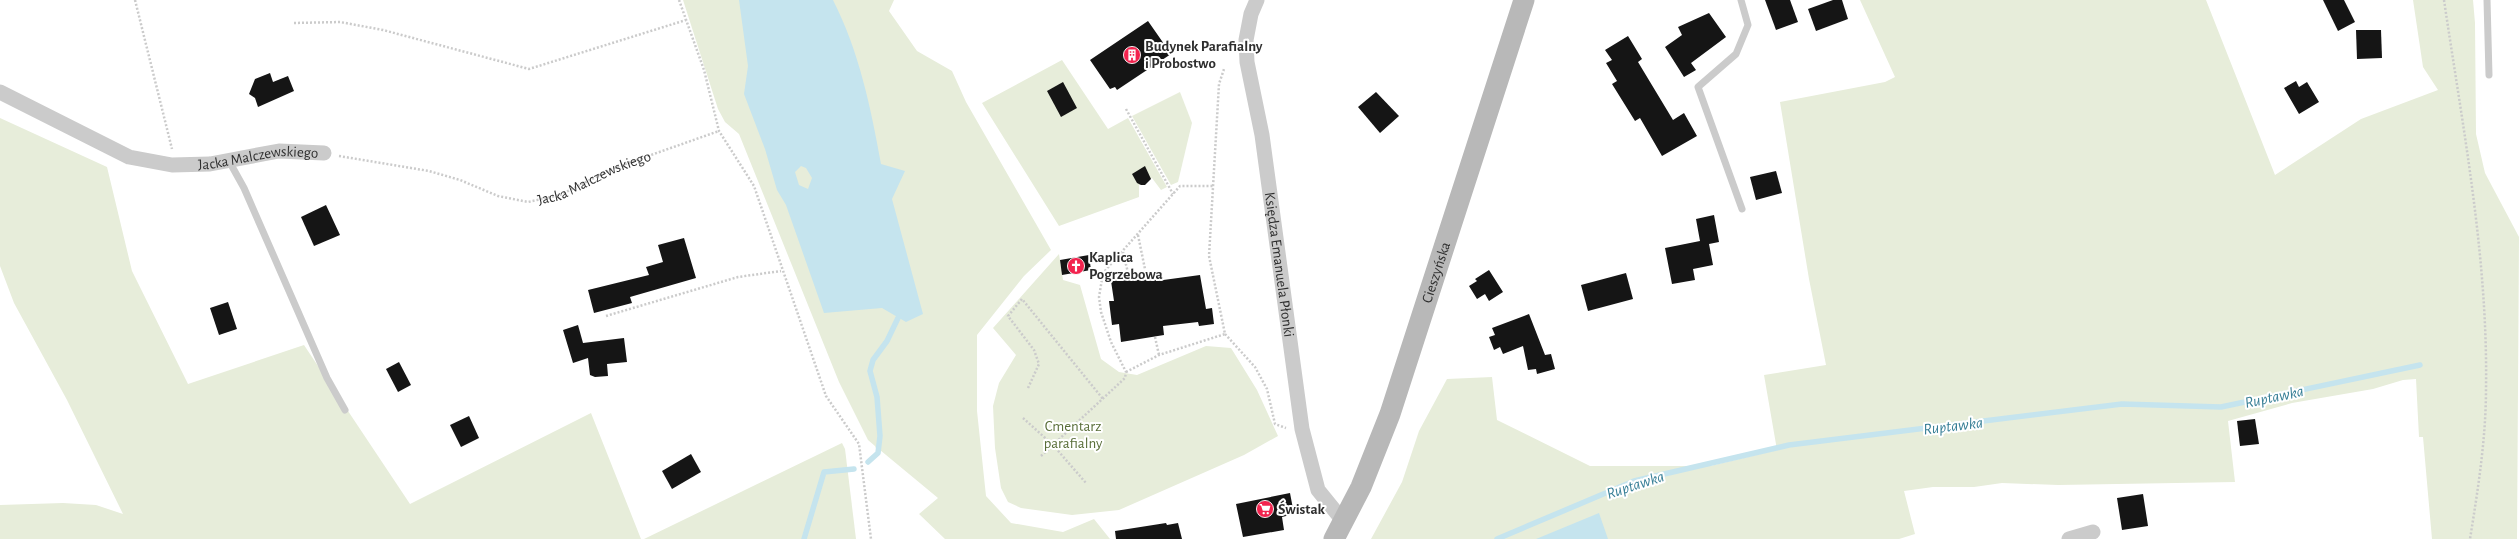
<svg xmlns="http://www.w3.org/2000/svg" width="2519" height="539" font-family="'Alegreya Sans',sans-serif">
  <rect width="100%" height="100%" fill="#fff"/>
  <!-- green -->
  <g fill="#e7edda">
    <polygon points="683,0 894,0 889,11 917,51 952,71 966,102 1051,250 1024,276 977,335 977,411 986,496 1011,523 1063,532 1094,519 1110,539 945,539 919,514 938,498 880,450 878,453 875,446 868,440 839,382 739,134 725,122 718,109"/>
    <polygon points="1860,0 2206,0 2275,175 2361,119 2438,90 2423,67 2413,0 2473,0 2475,23 2476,134 2485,173 2519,237 2517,539 2432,539 2423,437 2419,437 2416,379 2403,380 2373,389 2292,403 2228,421 2235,482 2058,485 2002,483 1974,487 1933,487 1904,491 1915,534 1899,539 1371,539 1402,482 1419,431 1447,379 1492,377 1497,420 1590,466 1710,466 1777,450 1764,375 1826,365 1809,279 1780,102 1885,82 1895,77"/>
    <polygon points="1062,60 1108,129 1128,118 1167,187 1161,190 1152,178 1139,185 1139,197 1059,226 982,103"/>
    <polygon points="1180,92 1192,123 1178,182 1171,185 1132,116"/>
    <polygon points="0,118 107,167 132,271 188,384 304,345 410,504 591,413 641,539 0,539 0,505 63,503 96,505 123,514 67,400 14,303 0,266"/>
    <polygon points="1059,254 1063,280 1080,285 1101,359 1119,372 1137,375 1206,346 1231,348 1257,390 1278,436 1244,455 1119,510 1072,515 1021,508 1008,502 1001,488 995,448 993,406 999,383 1016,355 993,328"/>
    <polygon points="842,443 845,449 856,539 644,539"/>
  </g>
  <!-- water -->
  <g fill="#c5e4ee" fill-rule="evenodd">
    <path d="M739,0H833C859,51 871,108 881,164L905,171L892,199L923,314L906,322L882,308L824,313L786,205L777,190L765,149L744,94L748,66ZM801,166L806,168L812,178L808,189L799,185L795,172Z"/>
    <polygon points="1599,513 1608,539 1536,539"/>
  </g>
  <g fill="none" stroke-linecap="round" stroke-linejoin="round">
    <!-- stream -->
    <g stroke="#c5e4ee" stroke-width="5.5">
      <polyline points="868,462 878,453 880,436 877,397 870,371 873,360 887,341 898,318"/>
      <polyline points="804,539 824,472 854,469"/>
      <polyline points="1497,539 1634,481 1789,445 2122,404 2221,407 2420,365"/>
    </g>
  </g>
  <!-- building -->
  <g fill="#151515">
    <polygon points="1765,0 1790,0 1798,22 1776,30"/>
    <polygon points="1833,0 1842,0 1848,19 1816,31 1808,9"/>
    <polygon points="2323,0 2344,0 2355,22 2338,31"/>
    <polygon points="1709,13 1726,37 1691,63 1696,70 1684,77 1665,47 1682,35 1678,27"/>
    <polygon points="1148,21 1171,54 1117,90 1115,87 1110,89 1090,60"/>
    <polygon points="2356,30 2381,30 2382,58 2357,59"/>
    <polygon points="1628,36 1642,59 1638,62 1673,120 1684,113 1697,136 1662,156 1640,118 1635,121 1612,84 1617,81 1606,63 1612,60 1605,50"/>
    <polygon points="270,73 273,82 288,76 294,91 258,107 255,98 249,94 255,79"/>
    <polygon points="2296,81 2299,87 2307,82 2319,102 2299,114 2284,88"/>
    <polygon points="1063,82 1077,108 1061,117 1047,91"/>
    <polygon points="1376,92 1399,116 1380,133 1358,107"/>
    <polygon points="1145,166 1151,179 1145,185 1141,185 1137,183 1132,174"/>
    <polygon points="1776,171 1782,193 1756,200 1750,177"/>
    <polygon points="326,205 340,235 314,246 301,217"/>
    <polygon points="1714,215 1719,242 1709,244 1713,265 1693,269 1695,280 1672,284 1665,248 1700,241 1696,219"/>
    <polygon points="684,238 696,278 630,297 632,303 594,313 588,290 649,275 646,267 663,262 658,245"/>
    <polygon points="1089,255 1091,270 1062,275 1060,260"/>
    <polygon points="1489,270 1503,292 1489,301 1485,294 1477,299 1469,286 1477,281 1475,279"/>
    <polygon points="1155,272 1156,281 1200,275 1206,309 1212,308 1214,324 1199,326 1198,322 1163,326 1164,335 1121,342 1119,324 1112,325 1109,301 1114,301 1111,281"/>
    <polygon points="1626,273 1633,299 1588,311 1581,285"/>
    <polygon points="228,302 237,329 219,335 210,308"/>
    <polygon points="1529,314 1545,355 1551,354 1555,369 1537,374 1536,369 1528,370 1523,346 1503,354 1500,347 1494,350 1489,337 1495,335 1492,328"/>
    <polygon points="578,325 583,343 624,338 627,362 607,364 608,376 595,377 590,375 588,358 573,363 563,330"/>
    <polygon points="399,362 411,385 398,392 386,369"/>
    <polygon points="469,416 479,438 461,447 450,425"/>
    <polygon points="2255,419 2259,444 2240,446 2237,421"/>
    <polygon points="691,454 701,472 672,489 662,471"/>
    <polygon points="1290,493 1294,514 1282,517 1284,530 1243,537 1236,504"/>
    <polygon points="2143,494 2148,526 2122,530 2117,498"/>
    <polygon points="1166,523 1167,525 1178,523 1182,539 1116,539 1115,531"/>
  </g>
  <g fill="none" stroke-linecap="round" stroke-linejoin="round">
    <!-- path -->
    <g stroke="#cbcbcb" stroke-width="2.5" stroke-dasharray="2 2" stroke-linecap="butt">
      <polyline points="135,0 172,149"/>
      <polyline points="679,0 704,70 719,131 754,186 826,396 859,444 871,539"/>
      <path d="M2444,0C2463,129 2488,258 2486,388C2486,439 2478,489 2470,539"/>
      <polyline points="294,23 340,22 383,30 529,69 686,20"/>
      <polyline points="1126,109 1173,194"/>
      <path id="s1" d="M339,156L429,171L460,180L498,196L528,202L560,195L614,168L719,131"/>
      <polyline points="1138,235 1146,274"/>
      <polyline points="1123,252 1129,277"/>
      <polyline points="1090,263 1117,257"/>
      <polyline points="606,316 738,277 781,271"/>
      <polyline points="1225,334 1255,367 1267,389 1275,424 1286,428"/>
      <polyline points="1155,337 1159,355"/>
      <polyline points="1126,372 1159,355 1225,334 1209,256 1219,84 1224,69"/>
      <polyline points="1028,388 1039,364 1034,350 1008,316 1022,299 1103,399"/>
      <polyline points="1023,418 1053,445 1086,483"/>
      <polyline points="1041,456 1125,378 1126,372 1111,342 1101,312 1099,297 1103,273 1180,186 1213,186"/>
    </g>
    <!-- lane -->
    <g stroke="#cbcbcb" stroke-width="7">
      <polyline points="1741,0 1748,25 1736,54 1698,87 1742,209"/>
      <polyline points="2487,0 2489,75"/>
      <polyline points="229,161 244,188 327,378 345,410"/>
    </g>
    <!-- street -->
    <g stroke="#cbcbcb" stroke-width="15">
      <path id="s2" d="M1257,0L1251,14L1246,40L1247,62L1262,135L1302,429L1318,490L1344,522"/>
      <path id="s3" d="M0,92L129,157L172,165L210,164L279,151L324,153"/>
      <polyline points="2069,539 2093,532"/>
    </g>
    <!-- secondary -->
    <path stroke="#b8b8b8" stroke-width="21" id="s4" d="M1334,539L1361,487L1390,414L1524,0"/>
  </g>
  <!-- icons -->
  <defs>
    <g id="building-disc" transform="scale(0.9)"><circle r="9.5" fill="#f2234e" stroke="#fff"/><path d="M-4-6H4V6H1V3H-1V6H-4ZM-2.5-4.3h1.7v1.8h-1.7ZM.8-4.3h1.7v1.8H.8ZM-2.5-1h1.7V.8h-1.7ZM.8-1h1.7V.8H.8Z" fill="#fff"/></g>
    <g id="church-disc" transform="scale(0.9)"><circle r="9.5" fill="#f2234e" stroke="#fff"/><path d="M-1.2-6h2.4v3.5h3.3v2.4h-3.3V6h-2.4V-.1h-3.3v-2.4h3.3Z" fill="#fff"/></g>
    <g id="supermarket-disc" transform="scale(0.9)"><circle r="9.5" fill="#f2234e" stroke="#fff"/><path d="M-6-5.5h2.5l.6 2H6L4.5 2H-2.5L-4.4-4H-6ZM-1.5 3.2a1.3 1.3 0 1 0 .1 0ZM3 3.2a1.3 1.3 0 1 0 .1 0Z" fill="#fff"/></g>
  </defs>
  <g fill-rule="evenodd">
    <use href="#building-disc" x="1132" y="55"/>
    <use href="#church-disc" x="1076" y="266"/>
    <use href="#supermarket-disc" x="1265" y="509"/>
  </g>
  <g text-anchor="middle" stroke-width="4" stroke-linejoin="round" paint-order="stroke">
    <!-- poi labels -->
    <g font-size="15" font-weight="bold" fill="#2e2e2e" stroke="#fff" text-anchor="start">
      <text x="1145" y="51">Budynek Parafialny<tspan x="1145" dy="17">i Probostwo</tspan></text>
      <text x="1089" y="262">Kaplica<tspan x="1089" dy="17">Pogrzebowa</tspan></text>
      <text x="1278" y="514">Świstak</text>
    </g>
    <!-- street labels -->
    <g font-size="15" fill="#2e2e2e" stroke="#fff">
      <text dy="5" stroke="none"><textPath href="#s3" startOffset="275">Jacka Malczewskiego</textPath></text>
      <text dy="5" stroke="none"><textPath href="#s1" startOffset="266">Jacka Malczewskiego</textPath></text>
      <text dy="5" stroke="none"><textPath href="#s2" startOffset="269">Księdza Emanuela Płonki</textPath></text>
      <text dy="5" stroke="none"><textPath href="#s4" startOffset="286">Cieszyńska</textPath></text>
    </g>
    <!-- park labels -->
    <g font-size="15" fill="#586d38" stroke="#fff">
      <text x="1073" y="431">Cmentarz<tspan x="1073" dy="17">parafialny</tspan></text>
    </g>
    <!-- water labels -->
    <g font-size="16" font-style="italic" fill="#367e96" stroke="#fff">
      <text transform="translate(2274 396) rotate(-12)" y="6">Ruptawka</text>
      <text transform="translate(1953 425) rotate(-7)" y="6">Ruptawka</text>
      <text transform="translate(1635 484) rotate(-18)" y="6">Ruptawka</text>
    </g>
  </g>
</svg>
